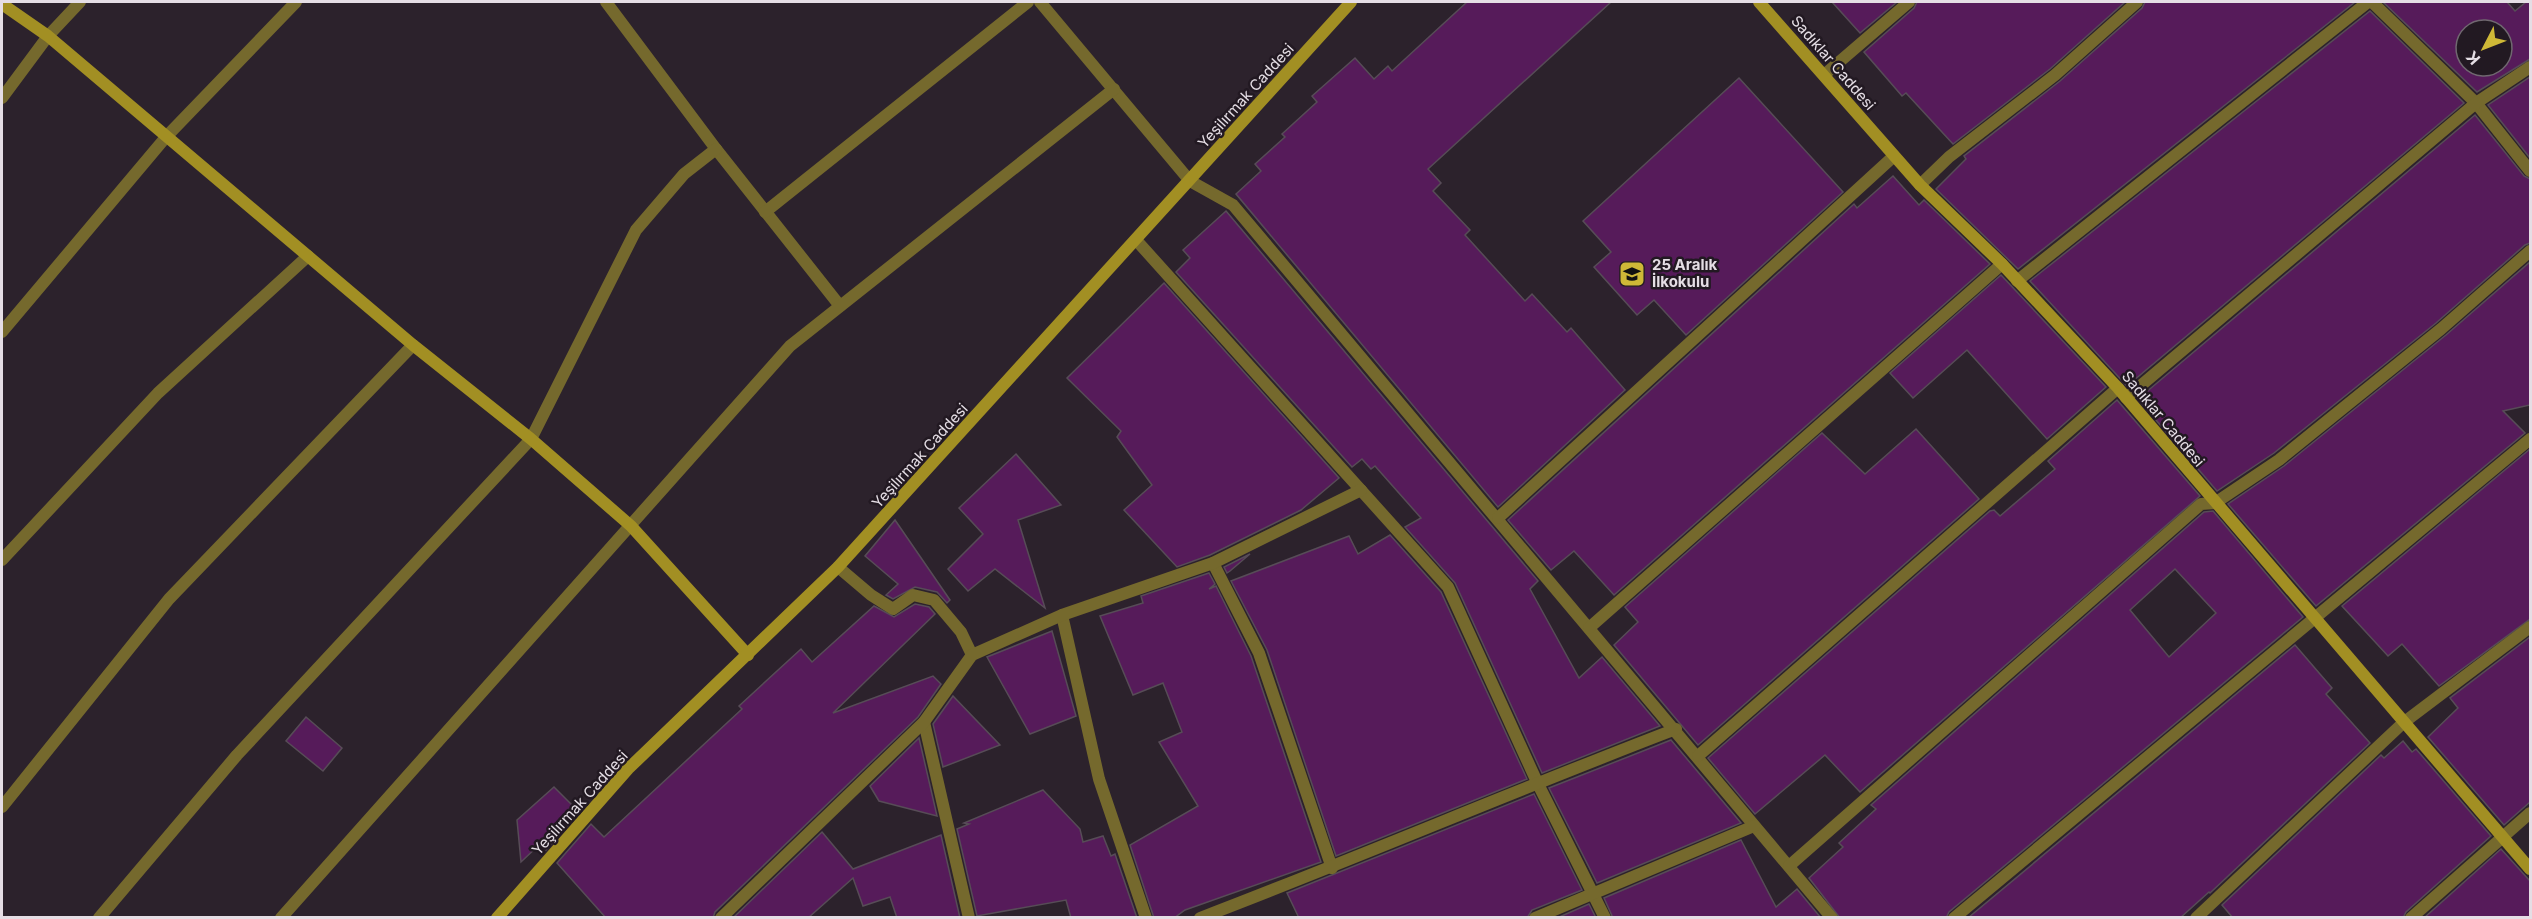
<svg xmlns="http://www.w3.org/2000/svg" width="2532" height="919" font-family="Inter,sans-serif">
  <rect width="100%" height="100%" fill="#2c222c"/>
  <!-- building -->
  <g fill="#561b5a" stroke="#574c57" stroke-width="1.5" fill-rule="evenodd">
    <polygon points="1467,2 1611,2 1428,169 1441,183 1433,191 1470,230 1465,235 1525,301 1532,294 1567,332 1571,328 1625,390 1498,507 1236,194 1261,171 1255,164 1285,137 1282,134 1317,102 1312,96 1355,58 1374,79 1388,66 1392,71"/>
    <polygon points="1832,2 1897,2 1860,33"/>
    <polygon points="1917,2 2125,2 2050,69 1953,144 1906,93 1902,96 1864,52 1914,8"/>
    <polygon points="2145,2 2355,2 2018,269 1936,189 1966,159 1964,156 2060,81 2142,8"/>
    <path d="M2383,2H2507L2515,11L2526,2H2530V59L2477,92ZM2466,30H2502V66H2466Z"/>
    <polygon points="2370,11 2464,103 2127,386 2030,281"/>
    <polygon points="2530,77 2530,158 2488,105"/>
    <polygon points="1739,78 1843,192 1686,335 1654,300 1637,315 1594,267 1611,252 1583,221"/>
    <polygon points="2475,115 2524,176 2530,179 2530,243 2525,245 2436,323 2274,453 2217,491 2138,399"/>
    <polygon points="1893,176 1919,205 1924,200 1990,264 1614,595 1574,551 1551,570 1508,520 1854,204 1857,208"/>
    <polygon points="1226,211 1538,581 1530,589 1579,678 1602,657 1660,726 1542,773 1455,583 1405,527 1421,518 1375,466 1371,469 1362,459 1352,467 1176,272 1190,258 1183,250"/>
    <polygon points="2530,262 2530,405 2503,411 2525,433 2316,606 2228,504 2284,466 2446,335"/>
    <polygon points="2001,275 2106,387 2047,439 1967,350 1913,398 1890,373"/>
    <polygon points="1164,283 1339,478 1301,510 1210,555 1177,567 1124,510 1152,485 1117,437 1121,431 1067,378"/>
    <polygon points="2117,400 2200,496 1860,792 1825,755 1755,814 1708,758 1990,511 1994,510 2000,516 2055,469 2048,461"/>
    <polygon points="1916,429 1979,499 1698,745 1614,645 1638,622 1625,607 1822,433 1865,474"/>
    <polygon points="2530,449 2530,619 2439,686 2402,644 2388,656 2342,606"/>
    <polygon points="1016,454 1061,505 1018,520 1045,608 995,569 968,591 948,569 983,534 959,508"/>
    <path d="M2213,511L2303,617L1949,912L1946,918H1840L1809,878L1843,847L1839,843L1876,809L1871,805L2204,512ZM2175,569L2216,613L2169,657L2130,610Z"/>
    <polygon points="895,520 950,600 947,603 937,592 915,587 893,599 886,595 898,584 865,556"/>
    <polygon points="1390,535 1441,592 1527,779 1336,856 1267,650 1231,581 1349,536 1358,554"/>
    <polygon points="1250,554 1230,571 1227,573 1224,567"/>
    <polygon points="1209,573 1215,584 1209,589 1216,586 1251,656 1321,862 1185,910 1174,918 1154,918 1130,845 1198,806 1159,742 1182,732 1163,683 1133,695 1100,616 1143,603 1141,596"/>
    <polygon points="915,604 929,607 935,614 833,713 933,676 941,684 918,717 715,912 713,918 606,918 557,863 591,824 604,837 742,709 739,706 801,649 812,662 874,606 894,617"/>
    <polygon points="1052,631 1076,716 1030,734 987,657"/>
    <polygon points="2530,637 2530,802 2504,825 2428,737 2458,708 2450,698"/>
    <polygon points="2295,645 2332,688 2326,694 2370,743 2210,893 2209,892 2180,918 1968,918"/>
    <polygon points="953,696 1000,745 943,767 933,724"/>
    <polygon points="306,717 342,748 323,771 286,741"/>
    <polygon points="919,738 937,816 879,801 870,786"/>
    <polygon points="1671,740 1741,823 1597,883 1549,788"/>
    <polygon points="2403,741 2412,752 2416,749 2491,836 2406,912 2403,918 2233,918 2222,905 2381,755 2384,758"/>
    <polygon points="554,787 579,812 546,850 540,844 521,862 517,820"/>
    <polygon points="1043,790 1080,829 1083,842 1103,836 1111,856 1115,854 1137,918 1071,918 1066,900 977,916 957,829 969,824 964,823"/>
    <polygon points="1534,794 1582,890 1532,910 1527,918 1299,918 1287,893"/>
    <polygon points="822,832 853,869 941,835 960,918 897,918 890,897 863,906 853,878 808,918 733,918"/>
    <polygon points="1741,840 1776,907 1797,889 1821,918 1613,918 1604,898"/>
    <polygon points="2501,849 2530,881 2530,918 2424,918"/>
    <polygon points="1589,904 1596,918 1557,918"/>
  </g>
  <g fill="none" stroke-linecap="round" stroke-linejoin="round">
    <!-- street -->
    <g stroke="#75692d" stroke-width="12">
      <polyline points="606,2 716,149 840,306"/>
      <polyline points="1040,2 1190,181 1233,205 1832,918"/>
      <polyline points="2372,2 2476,103 2530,171"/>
      <polyline points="1824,75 1909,2"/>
      <polyline points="2,98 48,36 80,2"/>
      <polyline points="1920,185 1949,157 2055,75 2137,2"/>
      <polyline points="765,212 1028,2"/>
      <polyline points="1137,241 1448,587 1537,782 1605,918"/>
      <polyline points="2017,281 2368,2"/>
      <polyline points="2,332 166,137 296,2"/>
      <polyline points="2126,398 2476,103 2530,67"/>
      <polyline points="1498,518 1894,156"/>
      <polyline points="2,560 158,393 308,256"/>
      <polyline points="1213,563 1259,653 1332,868"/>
      <polyline points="838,567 871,595 893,609 913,595 934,600 961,632 972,655"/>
      <polyline points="1062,615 1099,779 1146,918"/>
      <polyline points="1589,628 2002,264"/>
      <polyline points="924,722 969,918"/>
      <polyline points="1698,756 2118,388"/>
      <polyline points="2,807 169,599 413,345"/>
      <polyline points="1789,866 2201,504 2215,503 2279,460 2441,329 2530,251"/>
      <polyline points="99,918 237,755 531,439 636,230 684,174 716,149"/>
      <polyline points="281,918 790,346 1114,89"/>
      <polyline points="721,918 924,722 972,655 1062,615 1213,563 1361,490"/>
      <path d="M1200,918C1360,857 1516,790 1676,729"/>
      <polyline points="1535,918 1754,826"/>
      <polyline points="1954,918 2530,439"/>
      <polyline points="2196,918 2403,723 2530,627"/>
      <polyline points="2411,918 2530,813"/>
    </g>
    <!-- secondary -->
    <g stroke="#a28f23" stroke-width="12">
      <polyline points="1759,2 1920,185 2002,264 2118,388 2530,869"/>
      <polyline points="2,4 48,36 413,345 531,439 631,526 748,655"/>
      <polyline points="497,918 628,769 838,567 1351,2"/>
    </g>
  </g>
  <!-- icons -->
  <defs>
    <g id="school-square" transform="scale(1.35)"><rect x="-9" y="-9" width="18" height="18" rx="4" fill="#cfb837" stroke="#221922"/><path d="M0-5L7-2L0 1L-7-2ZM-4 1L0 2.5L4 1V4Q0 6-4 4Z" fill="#111"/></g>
  </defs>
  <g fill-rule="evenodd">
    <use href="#school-square" x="1632" y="274"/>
  </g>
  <g text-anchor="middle" stroke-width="5" stroke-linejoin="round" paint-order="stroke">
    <!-- street labels -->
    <g font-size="15" fill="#e5dee5" stroke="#221922">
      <text transform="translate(1833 63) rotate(49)" y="5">Sadıklar Caddesi</text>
      <text transform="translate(1246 96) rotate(-48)" y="5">Yeşilırmak Caddesi</text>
      <text transform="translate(2163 419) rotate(50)" y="5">Sadıklar Caddesi</text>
      <text transform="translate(920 456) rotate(-48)" y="5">Yeşilırmak Caddesi</text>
      <text transform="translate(580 803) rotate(-48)" y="5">Yeşilırmak Caddesi</text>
    </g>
    <!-- poi labels -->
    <g font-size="15" font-weight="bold" fill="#e5dee5" stroke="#221922" text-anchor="start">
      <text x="1652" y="270">25 Aralık<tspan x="1652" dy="17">İlkokulu</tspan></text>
    </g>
  </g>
  <!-- border -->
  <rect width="2532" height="919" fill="none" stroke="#e5dee5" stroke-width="6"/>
  <!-- north arrow -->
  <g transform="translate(2484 48) rotate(228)"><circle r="28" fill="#221922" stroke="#706870" stroke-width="1.5"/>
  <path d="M0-4.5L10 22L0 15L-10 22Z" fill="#cfb837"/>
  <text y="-9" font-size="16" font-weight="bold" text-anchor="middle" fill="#e5dee5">K</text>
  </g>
</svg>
